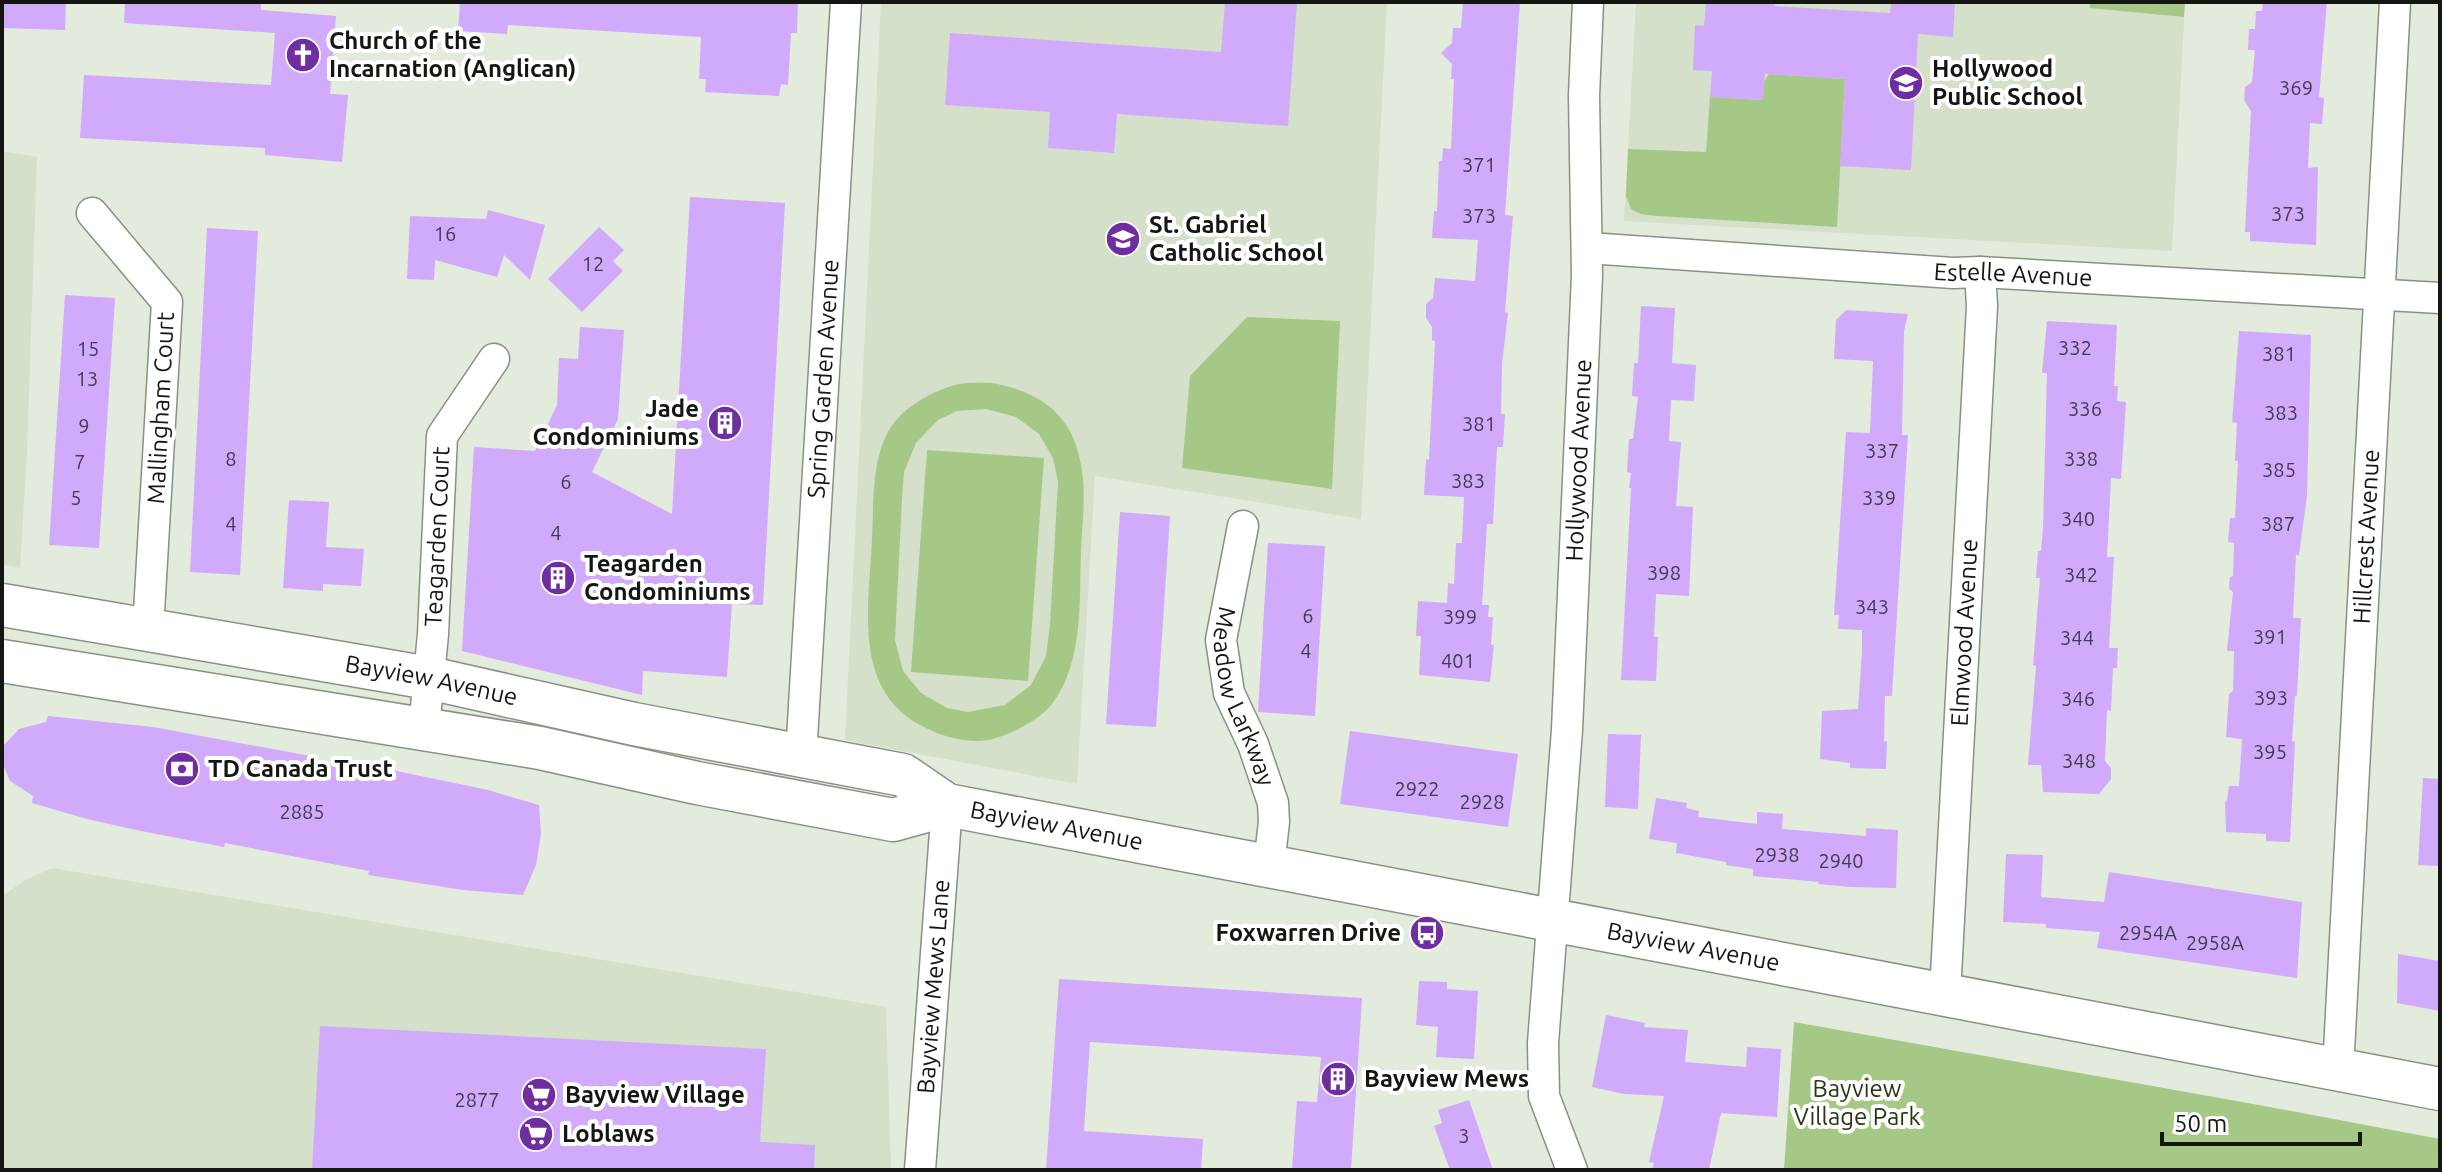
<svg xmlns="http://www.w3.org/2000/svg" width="2442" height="1172" font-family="Ubuntu,sans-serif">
  <rect width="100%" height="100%" fill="#e3ebdd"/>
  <!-- built -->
  <g fill="#d4e0ca">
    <polygon points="881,2 1387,2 1361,519 1095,476 1077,784 845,740"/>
    <polygon points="1636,2 2185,2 2172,251 1624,221"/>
    <polygon points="2,151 37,157 27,452 20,568 2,564"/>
    <polygon points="52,868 886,1007 891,1170 2,1170 2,896 27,879"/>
  </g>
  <!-- green -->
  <g fill="#a6c886" fill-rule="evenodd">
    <polygon points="2090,2 2185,2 2184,17 2090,8"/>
    <polygon points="1769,74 1845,79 1837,227 1657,216 1640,214 1631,209 1626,196 1628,149 1706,152 1710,97 1763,100 1764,82"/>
    <polygon points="1247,317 1340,321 1332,489 1182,468 1190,376"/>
    <path d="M992,383C1019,388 1047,398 1064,422C1076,437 1081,460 1083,479C1085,503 1082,527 1081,551C1079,600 1084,662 1052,704C1038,722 1000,741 978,741C957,741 939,735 920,725C852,688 869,605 872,539C874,505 871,463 888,432C900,409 930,392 955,385C967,382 980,383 992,383ZM986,409L1016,417L1039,434L1053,458L1058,482L1050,625L1046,656L1031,685L1005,705L968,712L947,708L921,693L903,671L895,640L902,499L904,472L916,443L938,420L957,411Z"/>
    <polygon points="927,450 1044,458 1028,681 911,672"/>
    <polygon points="1794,1022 2259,1105 2440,1139 2440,1170 1784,1170"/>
  </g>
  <!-- building -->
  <g fill="#d1aafc">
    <polygon points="2,2 66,2 65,30 2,28"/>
    <polygon points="125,2 261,2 261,10 336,16 330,94 348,95 342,162 265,155 265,148 80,138 84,75 271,85 275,33 124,23"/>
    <polygon points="460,2 798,2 797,33 791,33 788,85 781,84 779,96 705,92 706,79 699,79 701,37 508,25 507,34 458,31"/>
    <polygon points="1225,2 1297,2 1288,126 1117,114 1114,153 1048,148 1050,112 945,105 950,33 1221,52"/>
    <polygon points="1463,2 1520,2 1505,215 1513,216 1505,312 1508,313 1502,364 1501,414 1505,414 1503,447 1497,447 1493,524 1487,524 1482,605 1489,605 1488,617 1493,617 1491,645 1494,645 1490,682 1419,675 1421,636 1416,636 1418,601 1447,603 1448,583 1454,584 1456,543 1462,543 1464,497 1424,495 1426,459 1429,460 1435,341 1432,340 1432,327 1426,318 1426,304 1433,298 1435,278 1475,281 1478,240 1432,238 1434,211 1437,211 1439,161 1442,161 1443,148 1451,149 1454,79 1451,79 1452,64 1441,53 1452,43 1453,28 1461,28"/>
    <polygon points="1706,2 1775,2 1775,6 1890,13 1891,2 1955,2 1953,37 1918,34 1911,170 1840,166 1845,79 1765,74 1763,100 1710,97 1712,71 1693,70 1695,25 1704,26"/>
    <polygon points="2263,2 2327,2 2319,97 2324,98 2322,124 2310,123 2308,168 2318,167 2316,245 2250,241 2250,232 2245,232 2251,111 2244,100 2245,87 2252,82 2255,50 2248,50 2249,29 2255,29 2256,11 2262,11"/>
    <polygon points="690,197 785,203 763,605 732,604 727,677 643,671 642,695 462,651 474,447 535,451 557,405 559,358 578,359 580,327 624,330 618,419 592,472 672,514"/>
    <polygon points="488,210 545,225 530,280 504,255 497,277 435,260 434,280 407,279 410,216 486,219"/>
    <polygon points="599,227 624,250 613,261 623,271 582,312 548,279"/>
    <polygon points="207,228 258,231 240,575 190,572"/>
    <polygon points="65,295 115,298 99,548 49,545"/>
    <polygon points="1641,306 1675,308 1672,363 1696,365 1694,401 1671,400 1669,441 1681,442 1676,506 1693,507 1689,596 1656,594 1654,637 1658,637 1656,681 1621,680 1631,488 1629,488 1631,473 1627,472 1629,439 1633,439 1638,397 1632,396 1634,363 1638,363"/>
    <polygon points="1846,310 1908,314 1904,331 1902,435 1908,435 1892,696 1885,696 1884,742 1887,741 1886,769 1850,768 1850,763 1820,759 1822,711 1858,709 1862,652 1862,630 1838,629 1839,615 1834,615 1846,432 1870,433 1873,361 1834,359 1836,320"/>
    <polygon points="2047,321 2117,325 2114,386 2118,386 2117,401 2126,402 2121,479 2111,478 2107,557 2114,557 2109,648 2118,648 2117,668 2113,668 2111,711 2107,710 2105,761 2111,768 2111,779 2099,794 2043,792 2041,765 2028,765 2036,666 2033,665 2040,578 2036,578 2038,551 2041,551 2043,528 2047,373 2042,373"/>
    <polygon points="2239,331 2311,335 2307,496 2299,555 2296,555 2293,618 2301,618 2297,696 2295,696 2292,741 2295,742 2290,842 2266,841 2266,834 2226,832 2225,802 2227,800 2229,786 2239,786 2242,739 2226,737 2229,694 2233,691 2234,651 2227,651 2233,592 2229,589 2230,577 2233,576 2234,543 2228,542 2230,518 2235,518 2238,461 2235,461 2237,423 2232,422"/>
    <polygon points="289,500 329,502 326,547 364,549 361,586 323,584 323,591 283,588"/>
    <polygon points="1120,512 1170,516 1156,727 1106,724"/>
    <polygon points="1268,543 1325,546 1315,716 1258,712"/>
    <polygon points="48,716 153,727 316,757 316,762 386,773 387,769 488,790 539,805 541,834 536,865 523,895 463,890 368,875 369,871 225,843 224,847 141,831 87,819 32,803 33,796 10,781 2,762 3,746 19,729 46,722"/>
    <polygon points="1350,731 1518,754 1508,827 1340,804"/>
    <polygon points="1608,734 1641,735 1638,809 1605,807"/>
    <polygon points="2423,778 2440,779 2440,866 2418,865"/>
    <polygon points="1656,798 1687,803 1686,808 1699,811 1698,817 1757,824 1757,812 1783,814 1782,829 1866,836 1866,828 1898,830 1896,888 1850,887 1818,884 1819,882 1753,876 1753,869 1726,865 1726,862 1676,853 1677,843 1649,839"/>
    <polygon points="2006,854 2043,855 2041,897 2104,902 2109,872 2302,902 2297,978 2097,948 2100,932 2046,928 2046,924 2003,922"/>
    <polygon points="2398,954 2440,961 2440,1011 2397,1003"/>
    <polygon points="1059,979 1362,998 1351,1170 1292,1170 1297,1101 1317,1102 1321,1057 1090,1042 1084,1131 1203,1139 1201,1170 1046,1170"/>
    <polygon points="1419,981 1447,982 1447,989 1478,991 1474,1059 1436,1057 1438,1027 1416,1025"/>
    <polygon points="1606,1015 1645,1023 1644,1027 1688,1030 1685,1062 1746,1067 1747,1047 1781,1049 1777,1117 1721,1113 1709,1170 1652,1170 1654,1163 1649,1162 1664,1096 1624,1094 1592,1087"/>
    <polygon points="320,1026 766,1049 760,1142 815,1145 814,1170 312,1170"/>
    <polygon points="1469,1100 1493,1170 1450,1170 1434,1126 1442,1123 1438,1110"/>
  </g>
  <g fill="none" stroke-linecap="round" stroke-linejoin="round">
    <!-- minor casing -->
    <g stroke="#899183" stroke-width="33">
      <g id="minor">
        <polyline points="92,213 167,302 148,630"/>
        <path id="s1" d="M1588,248L1953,273L1980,272L2440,298"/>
        <path id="s2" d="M1243,526L1221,640L1229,693L1253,744L1273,803L1274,822L1269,865"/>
        <path id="s3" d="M424,728L433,634L442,436L494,359"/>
        <path id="s4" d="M801,756L846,2"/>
        <path id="s5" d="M1945,994L1982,306L1980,272"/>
        <path id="s6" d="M2338,1070L2395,2"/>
        <path id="s7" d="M920,1170L947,805"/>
        <path id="s8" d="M1572,1170L1544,1096L1543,1043L1567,730L1587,275L1584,96L1588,2"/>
      </g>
    </g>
    <!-- secondary casing -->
    <g stroke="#899183" stroke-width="45">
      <g id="secondary">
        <path id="s9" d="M2,605L429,678L634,724L903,775L947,805L2440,1089"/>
        <polyline points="2,661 540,748 697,783 893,820 947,805"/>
      </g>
    </g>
    <!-- minor -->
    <use href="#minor" stroke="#fff" stroke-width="30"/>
    <!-- secondary -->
    <use href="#secondary" stroke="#fff" stroke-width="42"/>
  </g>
  <!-- icons -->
  <defs>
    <g id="church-disc" transform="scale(1.8)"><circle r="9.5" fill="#6f2da2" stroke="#fff"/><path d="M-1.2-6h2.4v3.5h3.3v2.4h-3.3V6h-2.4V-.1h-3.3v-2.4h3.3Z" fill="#fff"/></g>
    <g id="school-disc" transform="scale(1.8)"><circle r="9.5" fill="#6f2da2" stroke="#fff"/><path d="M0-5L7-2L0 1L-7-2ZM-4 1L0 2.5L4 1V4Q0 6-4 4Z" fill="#fff"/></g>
    <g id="building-disc" transform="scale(1.8)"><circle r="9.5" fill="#6f2da2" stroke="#fff"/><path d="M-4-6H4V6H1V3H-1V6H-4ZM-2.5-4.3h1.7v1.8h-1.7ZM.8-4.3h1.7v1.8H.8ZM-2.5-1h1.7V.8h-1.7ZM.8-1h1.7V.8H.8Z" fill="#fff"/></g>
    <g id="bank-disc" transform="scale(1.8)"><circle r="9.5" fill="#6f2da2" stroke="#fff"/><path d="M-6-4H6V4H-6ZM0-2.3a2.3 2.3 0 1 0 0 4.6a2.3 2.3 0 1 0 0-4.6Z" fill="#fff"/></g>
    <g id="bus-disc" transform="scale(1.8)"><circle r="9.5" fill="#6f2da2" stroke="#fff"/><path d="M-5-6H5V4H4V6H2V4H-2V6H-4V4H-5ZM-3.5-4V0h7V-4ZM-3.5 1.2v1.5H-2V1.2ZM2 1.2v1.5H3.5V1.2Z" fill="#fff"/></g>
    <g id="supermarket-disc" transform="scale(1.8)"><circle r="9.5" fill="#6f2da2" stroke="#fff"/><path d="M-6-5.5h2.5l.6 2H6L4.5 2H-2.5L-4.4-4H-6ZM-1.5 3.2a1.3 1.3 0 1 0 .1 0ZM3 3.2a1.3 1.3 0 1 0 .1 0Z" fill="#fff"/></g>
  </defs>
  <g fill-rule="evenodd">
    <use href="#church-disc" x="303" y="55"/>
    <use href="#school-disc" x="1906" y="83"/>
    <use href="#school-disc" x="1123" y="239"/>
    <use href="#building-disc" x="725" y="423"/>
    <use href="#building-disc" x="558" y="578"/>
    <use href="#bank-disc" x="182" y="769"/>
    <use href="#bus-disc" x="1427" y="933"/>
    <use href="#building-disc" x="1338" y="1079"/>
    <use href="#supermarket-disc" x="539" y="1095"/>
    <use href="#supermarket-disc" x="536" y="1134"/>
  </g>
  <g text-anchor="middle" stroke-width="8" stroke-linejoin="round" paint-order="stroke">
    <!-- number labels -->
    <g font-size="20" fill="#423b4c">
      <text x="2296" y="95">369</text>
      <text x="1479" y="172">371</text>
      <text x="2288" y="221">373</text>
      <text x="1479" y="223">373</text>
      <text x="445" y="241">16</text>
      <text x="593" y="271">12</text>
      <text x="2075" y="355">332</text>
      <text x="88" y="356">15</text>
      <text x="2279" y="361">381</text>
      <text x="87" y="386">13</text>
      <text x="2085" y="416">336</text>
      <text x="2281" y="420">383</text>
      <text x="1479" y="431">381</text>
      <text x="84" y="433">9</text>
      <text x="1882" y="458">337</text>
      <text x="231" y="466">8</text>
      <text x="2081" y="466">338</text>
      <text x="80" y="469">7</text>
      <text x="2279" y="477">385</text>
      <text x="1468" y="488">383</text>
      <text x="566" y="489">6</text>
      <text x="76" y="505">5</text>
      <text x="1879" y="505">339</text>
      <text x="2078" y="526">340</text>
      <text x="231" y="531">4</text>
      <text x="2278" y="531">387</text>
      <text x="556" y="540">4</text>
      <text x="1664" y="580">398</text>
      <text x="2081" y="582">342</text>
      <text x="1872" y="614">343</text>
      <text x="1308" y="623">6</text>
      <text x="1460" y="624">399</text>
      <text x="2270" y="644">391</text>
      <text x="2077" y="645">344</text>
      <text x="1306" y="658">4</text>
      <text x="1458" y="668">401</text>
      <text x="2271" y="705">393</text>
      <text x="2078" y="706">346</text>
      <text x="2270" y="759">395</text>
      <text x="2079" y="768">348</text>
      <text x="1417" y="796">2922</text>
      <text x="1482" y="809">2928</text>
      <text x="302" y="819">2885</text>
      <text x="1777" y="862">2938</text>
      <text x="1841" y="868">2940</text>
      <text x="2148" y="940">2954A</text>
      <text x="2215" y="950">2958A</text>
      <text x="477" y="1107">2877</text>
      <text x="1464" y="1143">3</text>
    </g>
    <!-- poi labels -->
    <g font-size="24" font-weight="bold" fill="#131611" stroke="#fff" text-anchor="start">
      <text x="329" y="49">Church of the<tspan x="329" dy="28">Incarnation (Anglican)</tspan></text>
      <text x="1932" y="77">Hollywood<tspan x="1932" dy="28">Public School</tspan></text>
      <text x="1149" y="233">St. Gabriel<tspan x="1149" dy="28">Catholic School</tspan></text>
      <text x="699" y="417" text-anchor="end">Jade<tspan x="699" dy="28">Condominiums</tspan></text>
      <text x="584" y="572">Teagarden<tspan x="584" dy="28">Condominiums</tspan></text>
      <text x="208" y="777">TD Canada Trust</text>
      <text x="1401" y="941" text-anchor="end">Foxwarren Drive</text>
      <text x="1364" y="1087">Bayview Mews</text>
      <text x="565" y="1103">Bayview Village</text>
      <text x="562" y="1142">Loblaws</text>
    </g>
    <!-- street labels -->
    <g font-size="24" fill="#131611" stroke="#fff">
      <text dy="8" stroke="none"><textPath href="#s1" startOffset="426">Estelle Avenue</textPath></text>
      <text dy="8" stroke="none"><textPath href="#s4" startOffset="378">Spring Garden Avenue</textPath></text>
      <text transform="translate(161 408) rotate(-87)" y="8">Mallingham Court</text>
      <text dy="8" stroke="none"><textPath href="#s8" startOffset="716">Hollywood Avenue</textPath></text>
      <text dy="8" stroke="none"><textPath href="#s3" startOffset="192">Teagarden Court</textPath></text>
      <text dy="8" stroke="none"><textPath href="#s6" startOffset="534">Hillcrest Avenue</textPath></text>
      <text dy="8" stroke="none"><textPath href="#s5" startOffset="362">Elmwood Avenue</textPath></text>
      <text dy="8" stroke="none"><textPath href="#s9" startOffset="436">Bayview Avenue</textPath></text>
      <text dy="8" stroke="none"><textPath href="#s2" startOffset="176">Meadow Larkway</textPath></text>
      <text dy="8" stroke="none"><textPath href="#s9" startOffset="1082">Bayview Avenue</textPath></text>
      <text dy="8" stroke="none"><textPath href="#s9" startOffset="1730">Bayview Avenue</textPath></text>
      <text dy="8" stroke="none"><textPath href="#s7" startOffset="184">Bayview Mews Lane</textPath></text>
    </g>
    <!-- park labels -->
    <g font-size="24" fill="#273714" stroke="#fff">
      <text x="1857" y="1097">Bayview<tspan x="1857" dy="28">Village Park</tspan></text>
    </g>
  </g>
  <!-- border -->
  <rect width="2442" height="1172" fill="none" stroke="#131611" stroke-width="8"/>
  <!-- scale -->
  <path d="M2162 1132v12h198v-12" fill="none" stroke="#131611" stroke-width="4"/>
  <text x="2174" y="1132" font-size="24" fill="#131611" stroke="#ffffff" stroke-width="6" paint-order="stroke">50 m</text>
</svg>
